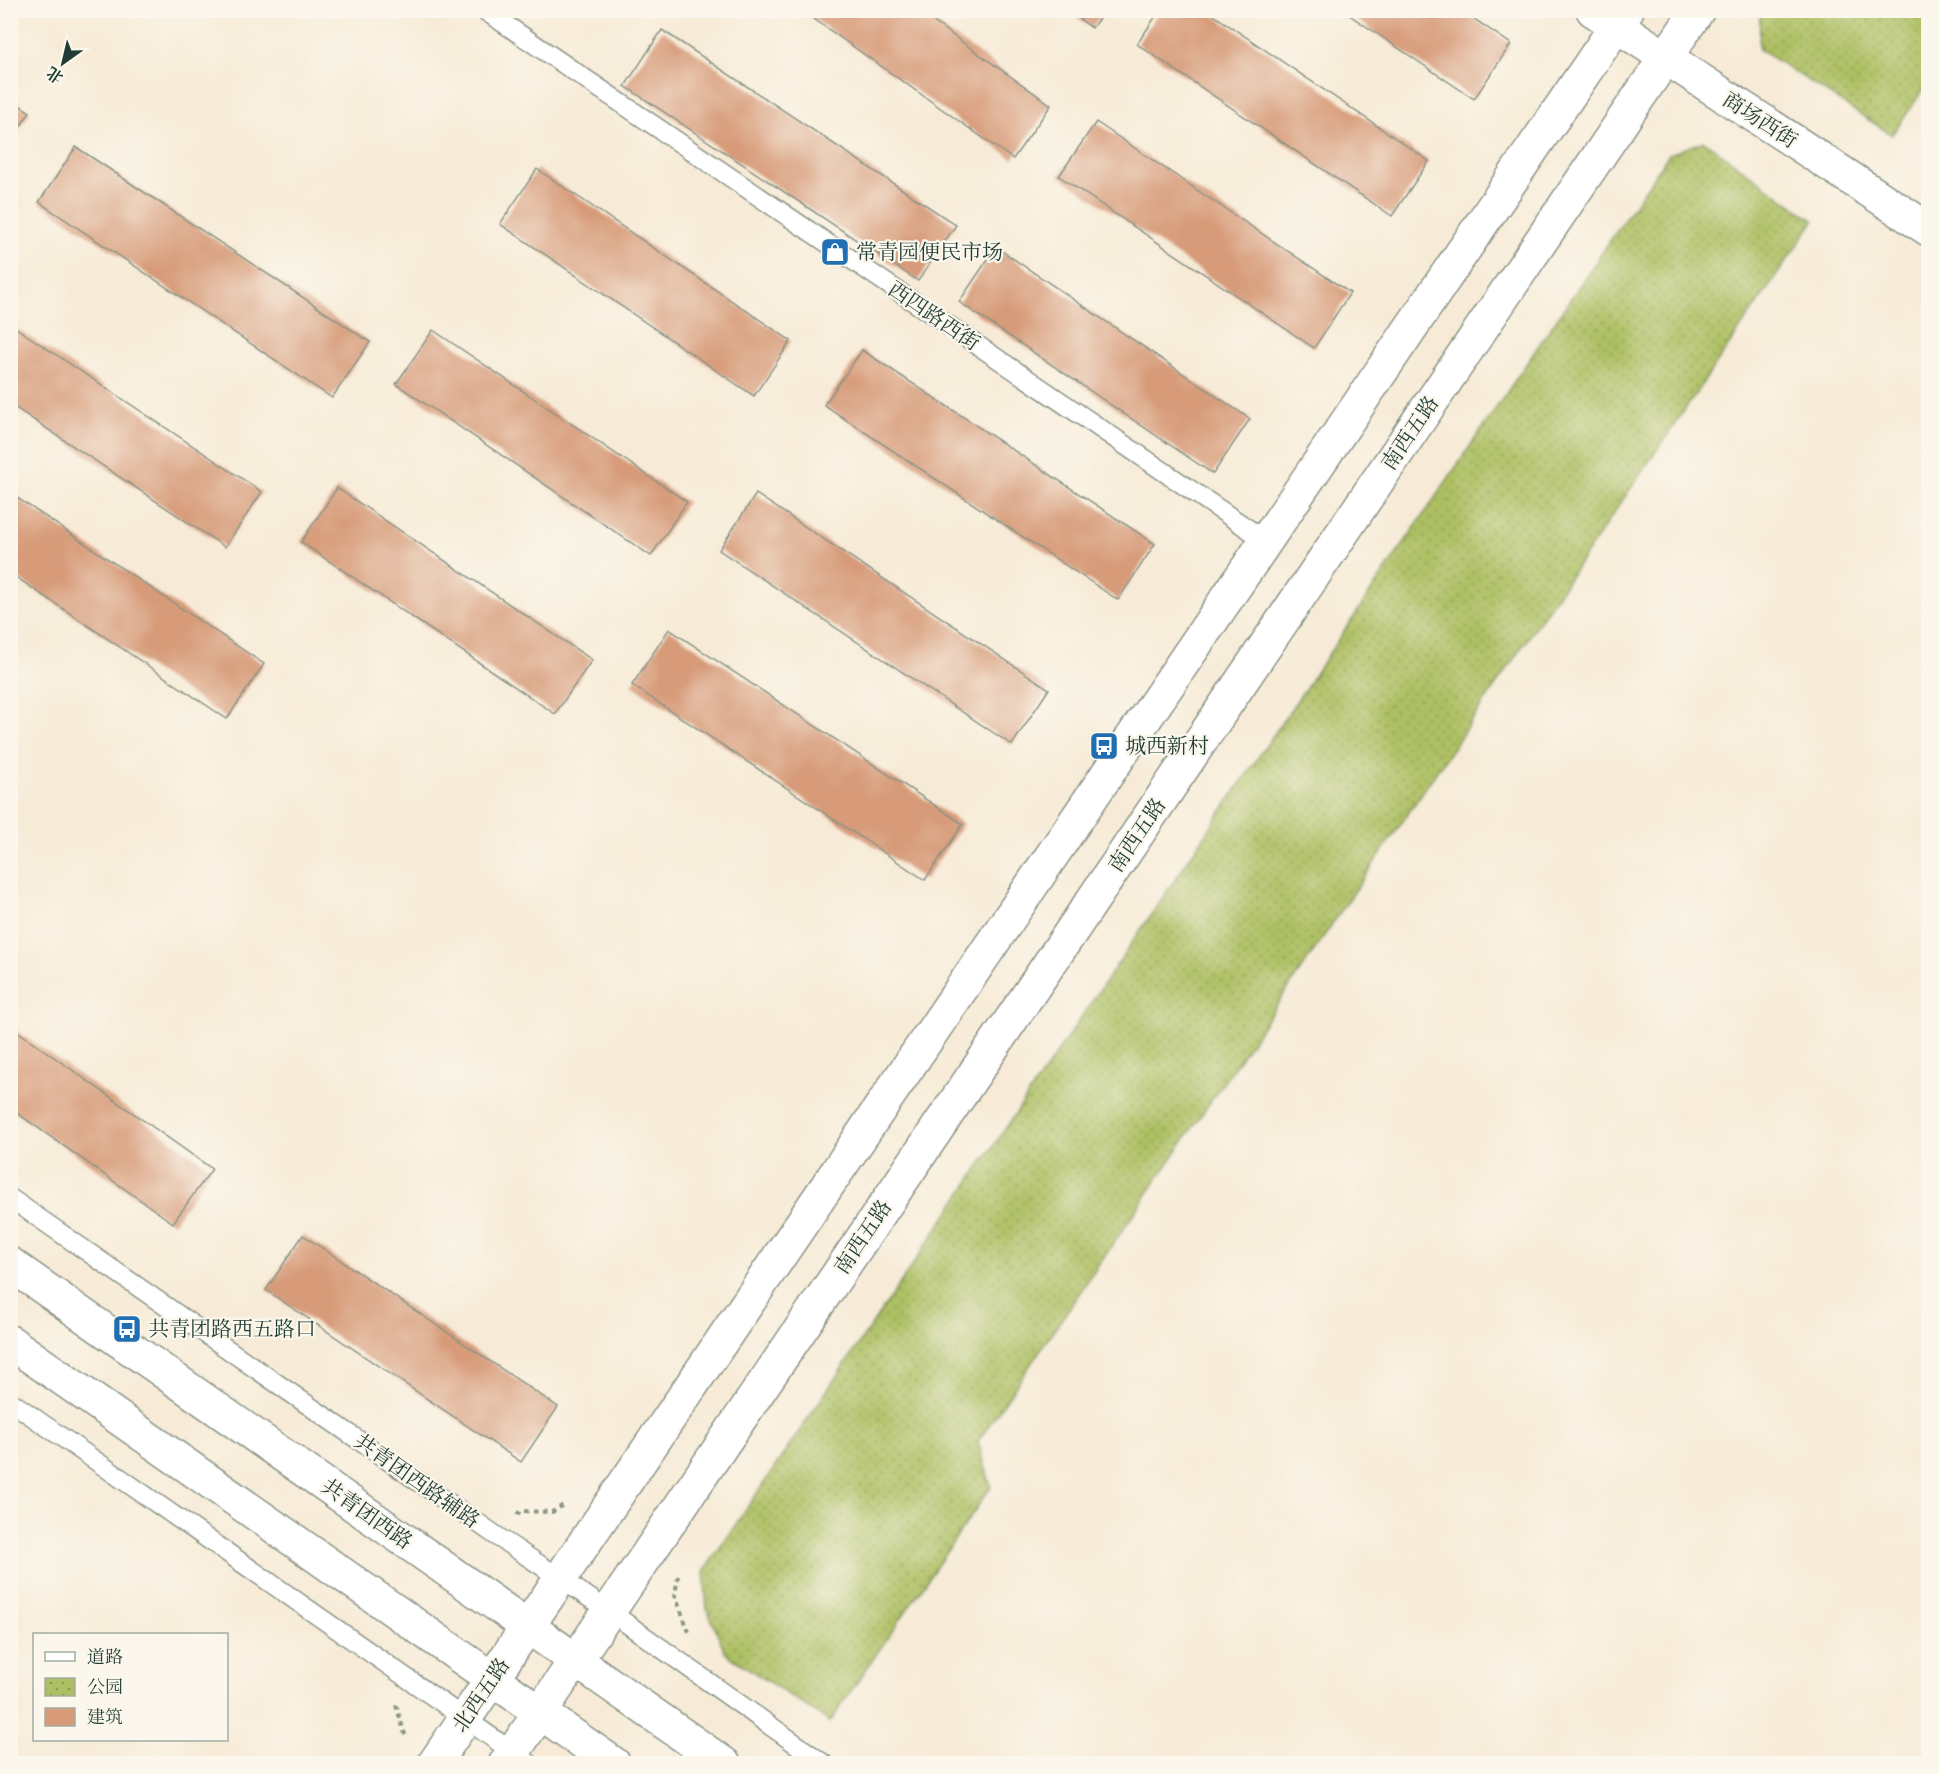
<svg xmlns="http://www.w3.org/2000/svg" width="1939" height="1774" font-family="'IM FELL French Canon','Noto Serif SC',serif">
  <defs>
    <pattern id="park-dots" width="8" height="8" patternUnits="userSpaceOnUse" patternTransform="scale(1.5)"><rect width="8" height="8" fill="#adbf62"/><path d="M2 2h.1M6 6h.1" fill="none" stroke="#8c9c52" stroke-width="1.8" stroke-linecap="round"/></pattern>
  </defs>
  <rect width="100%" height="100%" fill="#fbf7ec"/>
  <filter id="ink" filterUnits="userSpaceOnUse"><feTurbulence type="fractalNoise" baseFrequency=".0167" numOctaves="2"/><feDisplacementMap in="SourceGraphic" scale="12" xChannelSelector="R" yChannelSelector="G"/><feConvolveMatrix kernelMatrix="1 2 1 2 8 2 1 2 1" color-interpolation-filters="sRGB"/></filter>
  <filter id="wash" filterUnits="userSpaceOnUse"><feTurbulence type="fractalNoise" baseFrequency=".008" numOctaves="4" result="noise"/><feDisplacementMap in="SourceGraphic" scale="24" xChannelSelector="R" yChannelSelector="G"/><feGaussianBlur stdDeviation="1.35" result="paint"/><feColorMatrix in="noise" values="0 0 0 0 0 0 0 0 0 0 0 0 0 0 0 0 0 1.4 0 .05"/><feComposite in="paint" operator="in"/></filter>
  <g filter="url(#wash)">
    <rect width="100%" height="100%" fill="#f7ebd7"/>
    <!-- park -->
    <g fill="url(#park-dots)" stroke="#667e4b" stroke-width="1.5">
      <polygon points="1764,11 1928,11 1928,83 1892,135 1759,49 1760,17"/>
      <polygon points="1704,141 1814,221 978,1441 991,1487 830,1722 726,1654 707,1609 704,1571 1669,154"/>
    </g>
    <g id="blocks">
      <!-- building -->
      <g fill="#d79b79">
        <polygon points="810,10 917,10 1051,105 1013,159 807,14"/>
        <polygon points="1067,10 1105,10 1092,28"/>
        <polygon points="1160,10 1206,10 1429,161 1392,216 1137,44"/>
        <polygon points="1342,10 1461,10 1511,44 1474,99"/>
        <polygon points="662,30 956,225 918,281 625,86"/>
        <polygon points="10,99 30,112 10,142"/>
        <polygon points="1096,122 1350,293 1314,348 1059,176"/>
        <polygon points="76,147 370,342 332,398 39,202"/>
        <polygon points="537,169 791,341 754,396 500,224"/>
        <polygon points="996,247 1250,419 1213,474 959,302"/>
        <polygon points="10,324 262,492 225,547 10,404"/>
        <polygon points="433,330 687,502 651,556 396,384"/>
        <polygon points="862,350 1155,544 1118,600 824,405"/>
        <polygon points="337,488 592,660 555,714 301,542"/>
        <polygon points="10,493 264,664 227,719 10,573"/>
        <polygon points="756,494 1049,689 1012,745 719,550"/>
        <polygon points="669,629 963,824 925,880 632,685"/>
        <polygon points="10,1026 212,1169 173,1223 10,1108"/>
        <polygon points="303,1235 558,1407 521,1462 266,1290"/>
      </g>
    </g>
  </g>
  <g filter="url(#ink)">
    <use href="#blocks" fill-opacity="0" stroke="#8b9486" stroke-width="1.5"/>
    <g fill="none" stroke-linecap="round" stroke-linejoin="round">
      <!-- service casing -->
      <g stroke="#8b9486" stroke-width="21">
        <g id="service">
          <polyline points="484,10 1266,541"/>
          <polyline points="10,1198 501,1539 609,1611 824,1764"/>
          <polyline points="10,1401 530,1764"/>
        </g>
      </g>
      <!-- tertiary casing -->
      <g stroke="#8b9486" stroke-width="36">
        <g id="tertiary">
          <polyline points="1593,10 1928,229"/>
          <polyline points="434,1764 1627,10"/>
          <polyline points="505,1764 1698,10"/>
        </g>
      </g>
      <!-- secondary casing -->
      <g stroke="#8b9486" stroke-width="36">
        <g id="secondary">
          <polyline points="10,1264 724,1764"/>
          <polyline points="10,1342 614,1764"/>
        </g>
      </g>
      <!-- path -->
      <g stroke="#8b9486" stroke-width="4" stroke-dasharray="4.5 4.5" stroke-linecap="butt">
        <polyline points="517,1515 520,1511 552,1512 565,1504"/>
        <polyline points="678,1576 675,1595 689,1632"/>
        <polyline points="396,1705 406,1738"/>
      </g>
      <!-- service -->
      <use href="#service" stroke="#fff" stroke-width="18"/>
      <!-- tertiary -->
      <use href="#tertiary" stroke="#fff" stroke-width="33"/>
      <!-- secondary -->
      <use href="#secondary" stroke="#fff" stroke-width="33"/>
    </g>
  </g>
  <!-- icons -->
  <defs>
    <g id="shop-square" transform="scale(1.5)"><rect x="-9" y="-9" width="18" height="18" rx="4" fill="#1f6fb2" stroke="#fbf7ec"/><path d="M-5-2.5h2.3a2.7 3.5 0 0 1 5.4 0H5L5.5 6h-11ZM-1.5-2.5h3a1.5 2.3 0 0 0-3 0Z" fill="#fff"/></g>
    <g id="bus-square" transform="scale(1.5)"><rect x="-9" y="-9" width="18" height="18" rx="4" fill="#1f6fb2" stroke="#fbf7ec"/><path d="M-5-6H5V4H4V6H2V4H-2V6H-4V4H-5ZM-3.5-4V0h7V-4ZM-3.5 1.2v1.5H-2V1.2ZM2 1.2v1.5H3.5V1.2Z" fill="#fff"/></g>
  </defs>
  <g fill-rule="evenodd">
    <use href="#shop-square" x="835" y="252"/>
    <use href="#bus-square" x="1104" y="746"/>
    <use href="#bus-square" x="127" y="1329"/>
  </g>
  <g text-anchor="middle" stroke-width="4.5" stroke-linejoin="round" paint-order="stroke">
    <!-- street labels -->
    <g font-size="21" fill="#1f3d34" stroke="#fbf7ec">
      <text transform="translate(1760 120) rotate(33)" y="7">商场西街</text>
      <text transform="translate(934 316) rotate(34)" y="7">西四路西街</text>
      <text transform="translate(1410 433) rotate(-56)" y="7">南西五路</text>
      <text transform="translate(1137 835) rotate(-56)" y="7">南西五路</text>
      <text transform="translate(863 1237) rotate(-56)" y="7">南西五路</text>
      <text transform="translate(417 1481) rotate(35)" y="7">共青团西路辅路</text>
      <text transform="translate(367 1514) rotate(35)" y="7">共青团西路</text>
      <text transform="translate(481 1695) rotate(-56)" y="7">北西五路</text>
    </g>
    <!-- poi labels -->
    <g font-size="21" fill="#1f3d34" stroke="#fbf7ec" text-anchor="start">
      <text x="856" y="259">常青园便民市场</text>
      <text x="1125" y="753">城西新村</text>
      <text x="148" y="1336">共青团路西五路口</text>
    </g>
  </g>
  <!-- margin -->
  <rect width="1939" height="1774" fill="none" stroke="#fbf7ec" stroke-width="36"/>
  <!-- legend -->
  <rect x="33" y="1633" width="195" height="108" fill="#fbf7ec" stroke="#a3ada2" stroke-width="1.5"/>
  <rect x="45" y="1652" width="30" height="9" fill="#ffffff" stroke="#a3ada2" stroke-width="1.5"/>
  <text x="87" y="1663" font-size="18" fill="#1f3d34">道路</text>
  <rect x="45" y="1678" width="30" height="18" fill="url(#park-dots)" stroke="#a3ada2" stroke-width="1.5"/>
  <text x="87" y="1693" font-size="18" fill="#1f3d34">公园</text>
  <rect x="45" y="1708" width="30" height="18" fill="#d79b79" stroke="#a3ada2" stroke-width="1.5"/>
  <text x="87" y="1723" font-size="18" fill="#1f3d34">建筑</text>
  <!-- north arrow -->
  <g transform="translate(63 63) rotate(214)" stroke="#fbf7ec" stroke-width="4.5" paint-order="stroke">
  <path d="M0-4.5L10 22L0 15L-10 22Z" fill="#1f3d34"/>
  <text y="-9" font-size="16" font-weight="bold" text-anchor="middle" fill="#1f3d34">北</text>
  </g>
</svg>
